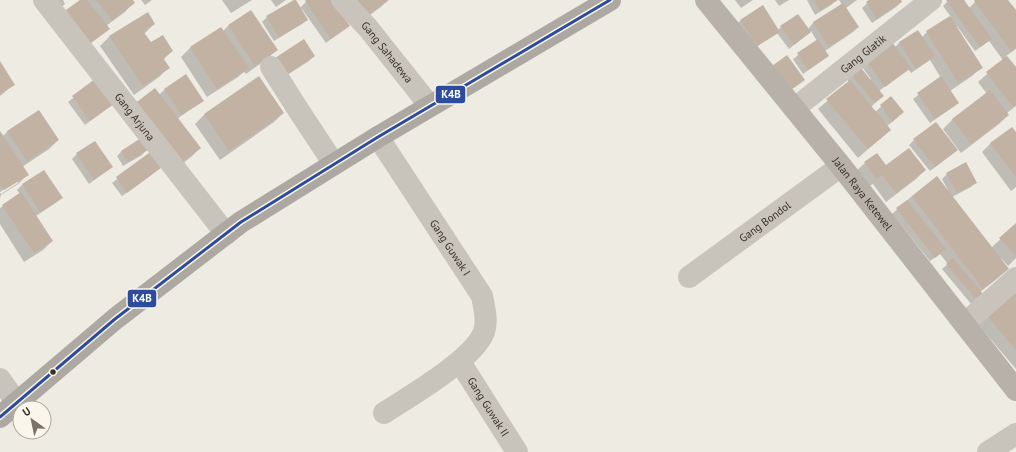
<svg xmlns="http://www.w3.org/2000/svg" width="1016" height="452" font-family="'PT Sans',sans-serif">
  <rect width="100%" height="100%" fill="#eeebe3"/>
  <!-- shadow -->
  <g fill="#0003">
    <polygon points="45,0 63,0 65,4 60,8"/>
    <polygon points="80,0 132,0 134,2 125,12 106,26 86,47 62,16"/>
    <polygon points="141,0 152,0 145,5"/>
    <polygon points="222,0 252,0 231,13"/>
    <polygon points="271,0 286,0 276,7"/>
    <polygon points="308,0 330,0 348,26 326,43 302,9 301,10 307,19 302,24 274,41 262,22 267,17 300,8"/>
    <polygon points="341,0 388,0 382,6 358,24"/>
    <polygon points="735,0 753,0 741,8"/>
    <polygon points="775,0 789,0 779,6"/>
    <polygon points="807,0 836,0 831,5 815,15"/>
    <polygon points="839,0 857,0 846,8 858,27 853,32 825,51 828,56 823,60 803,74 793,59 817,41 811,31 789,49 777,33 752,50 736,25 740,21 762,6 777,30 781,27 808,29 813,23 842,5"/>
    <polygon points="871,0 899,0 901,2 896,7 872,23 862,8"/>
    <polygon points="949,0 963,0 969,8 977,0 1007,0 1016,12 1016,49 1006,56 1014,67 1016,66 1016,106 1007,113 1008,115 999,124 961,153 943,129 952,120 987,94 978,82 1003,60 989,41 975,51 957,26 956,27 981,67 972,76 950,91 958,103 953,107 930,123 913,99 941,78 930,60 911,73 908,69 879,91 878,100 871,107 875,112 891,98 898,117 887,126 890,130 858,158 818,109 849,82 844,76 849,71 870,80 871,79 859,63 895,47 899,43 917,31 921,38 927,32 951,17 943,6"/>
    <polygon points="251,11 276,50 267,59 246,74 244,72 238,77 207,97 181,57 190,48 221,28 223,31 228,26"/>
    <polygon points="148,13 154,24 144,34 151,43 172,51 163,60 168,68 159,77 134,95 100,46 109,37"/>
    <polygon points="314,56 309,61 281,79 276,59"/>
    <polygon points="0,63 13,85 0,96"/>
    <polygon points="259,77 283,113 274,122 220,160 195,124 204,115"/>
    <polygon points="95,81 113,104 85,125 68,102"/>
    <polygon points="164,90 203,100 177,119 200,148 191,157 170,173 164,165 122,196 112,183 153,151 159,95"/>
    <polygon points="8,131 58,140 49,149 22,167 27,175 18,184 1,195 0,198 0,193 1,194 18,183 18,180 0,192 0,132 3,136"/>
    <polygon points="1016,133 1016,187 1011,191 982,152 991,143"/>
    <polygon points="914,140 952,154 930,171 909,145"/>
    <polygon points="146,150 142,155 123,166 117,156 122,151"/>
    <polygon points="77,154 111,167 89,184 72,159"/>
    <polygon points="877,154 886,167 925,170 916,179 886,202 873,184 866,188 855,172 865,163"/>
    <polygon points="44,171 61,197 57,202 36,216 52,241 43,250 24,262 0,224 0,208 20,194 17,190 22,185"/>
    <polygon points="947,174 975,183 971,187 952,197 991,248 1016,225 1016,258 1008,266 1001,258 1000,259 1007,269 998,278 980,292 972,305 942,269 948,264 940,254 930,261 892,214 912,196 948,190 942,179"/>
    <polygon points="1016,295 1016,369 976,322"/>
  </g>
  <!-- building -->
  <g fill="#c2b2a4">
    <polygon points="80,0 87,0 110,29 91,43 66,10"/>
    <polygon points="96,0 133,0 135,3 112,20"/>
    <polygon points="294,0 296,0 308,20 279,37 266,16"/>
    <polygon points="306,0 331,0 350,26 331,39 305,1"/>
    <polygon points="357,0 389,0 368,15"/>
    <polygon points="814,0 838,0 820,11"/>
    <polygon points="869,0 901,0 902,2 877,19 866,2"/>
    <polygon points="946,0 964,0 992,39 980,47"/>
    <polygon points="975,0 1008,0 1016,10 1016,47 1011,51 974,1"/>
    <polygon points="843,3 859,27 829,47 813,22"/>
    <polygon points="763,5 780,32 757,46 740,20"/>
    <polygon points="251,10 278,50 255,66 228,25"/>
    <polygon points="148,12 155,24 143,31 151,42 163,35 173,51 163,58 170,68 143,86 109,36"/>
    <polygon points="798,14 811,32 794,45 780,26"/>
    <polygon points="950,16 983,68 958,83 926,31"/>
    <polygon points="221,27 249,68 217,89 190,47"/>
    <polygon points="918,30 935,56 916,69 899,42"/>
    <polygon points="889,38 911,68 885,87 863,57"/>
    <polygon points="304,39 315,56 286,75 275,58"/>
    <polygon points="818,39 829,56 808,70 797,53"/>
    <polygon points="787,55 805,80 785,94 768,69"/>
    <polygon points="1007,56 1016,67 1016,105 1013,107 986,72"/>
    <polygon points="0,61 15,85 0,94"/>
    <polygon points="857,63 884,96 875,103 848,71"/>
    <polygon points="186,74 204,101 182,115 164,89"/>
    <polygon points="259,76 284,113 229,151 204,114"/>
    <polygon points="941,76 959,103 935,119 917,93"/>
    <polygon points="95,79 114,104 90,121 72,96"/>
    <polygon points="850,80 891,130 868,149 826,99"/>
    <polygon points="155,88 201,148 179,165 133,105"/>
    <polygon points="990,90 1009,115 971,144 952,119"/>
    <polygon points="891,96 904,112 892,122 880,105"/>
    <polygon points="39,110 59,140 27,161 7,131"/>
    <polygon points="936,122 958,150 935,167 913,139"/>
    <polygon points="1012,127 1016,132 1016,177 990,143"/>
    <polygon points="0,131 29,175 4,190 0,184"/>
    <polygon points="141,138 148,150 128,162 121,151"/>
    <polygon points="95,141 113,167 94,180 76,153"/>
    <polygon points="909,148 926,170 896,193 882,175 876,179 864,162 877,153 886,165"/>
    <polygon points="153,150 165,165 127,193 116,177"/>
    <polygon points="966,162 977,183 957,193 946,173"/>
    <polygon points="44,170 63,198 40,212 22,184"/>
    <polygon points="937,176 1009,269 983,289 912,196"/>
    <polygon points="21,192 53,241 34,253 2,205"/>
    <polygon points="907,200 946,249 935,258 896,208"/>
    <polygon points="1016,223 1016,256 999,238"/>
    <polygon points="953,258 984,295 978,301 946,264"/>
    <polygon points="1012,289 1016,294 1016,350 984,312"/>
  </g>
  <g fill="none" stroke-linecap="round" stroke-linejoin="round">
    <!-- minor -->
    <g stroke="#c8c3bb" stroke-width="22">
      <path id="s1" d="M44,0L226,234"/>
      <path id="s2" d="M342,0L368,28L430,106"/>
      <polyline points="271,67 301,114 334,164"/>
      <path id="s3" d="M795,108L931,0"/>
      <path id="s4" d="M378,137L482,296C484,307 488,320 484,332C473,360 410,396 384,413"/>
      <path id="s5" d="M689,277L841,166"/>
      <polyline points="964,324 1016,278"/>
      <path id="s6" d="M460,362L517,452"/>
      <polyline points="0,379 17,403"/>
      <polyline points="988,452 1016,434"/>
    </g>
    <!-- major -->
    <path stroke="#b7b1aa" stroke-width="22" id="s7" d="M706,0L841,166L1016,390"/>
    <!-- highway -->
    <polyline stroke="#ada9a2" stroke-width="22" points="0,417 115,319 241,222 378,137 610,0"/>
    <!-- bus-1 casing -->
    <g stroke="#faf6eb" stroke-width="6">
      <polyline id="bus-1" points="0,417 115,319 241,222 378,137 610,0"/>
    </g>
    <!-- bus-1 -->
    <use href="#bus-1" stroke="#2d4c9c" stroke-width="3"/>
  </g>
  <!-- markers -->
  <circle fill="#393129" stroke="#faf6eb" stroke-width="1.5" cx="53" cy="372" r="3.5"/>
  <g text-anchor="middle" stroke-width="3" stroke-linejoin="round" paint-order="stroke">
    <!-- street labels -->
    <g font-size="11" fill="#393129" stroke="#faf6eb">
      <text dy="4" stroke="none"><textPath href="#s2" startOffset="69">Gang Sahadewa</textPath></text>
      <text dy="4" stroke="none"><textPath href="#s3" startOffset="87">Gang Glatik</textPath></text>
      <text dy="4" stroke="none"><textPath href="#s1" startOffset="148">Gang Arjuna</textPath></text>
      <text dy="4" stroke="none"><textPath href="#s7" startOffset="249">Jalan Raya Ketewel</textPath></text>
      <text dy="4" stroke="none"><textPath href="#s5" startOffset="94">Gang Bondol</textPath></text>
      <text dy="4" stroke="none"><textPath href="#s4" startOffset="132">Gang Guwak I</textPath></text>
      <text dy="4" stroke="none"><textPath href="#s6" startOffset="53">Gang Guwak II</textPath></text>
    </g>
  </g>
  <g stroke="#faf6eb" stroke-width="1.5">
    <rect x="435" y="85" width="31" height="19" rx="4" fill="#2d4c9c"/>
    <rect x="127" y="289" width="30" height="19" rx="4" fill="#2d4c9c"/>
  </g>
  <g font-size="11" text-anchor="middle" font-weight="bold" fill="#fff">
    <text x="451" y="98">K4B</text>
    <text x="142" y="302">K4B</text>
  </g>
  <!-- north arrow -->
  <g transform="translate(32 420) rotate(327)"><circle r="19" fill="#faf6eb" stroke="#ada79d"/>
  <path d="M0-3L7 15L0 10L-7 15Z" fill="#78726a"/>
  <text y="-6" font-size="11" font-weight="bold" text-anchor="middle" fill="#393129">U</text>
  </g>
</svg>
